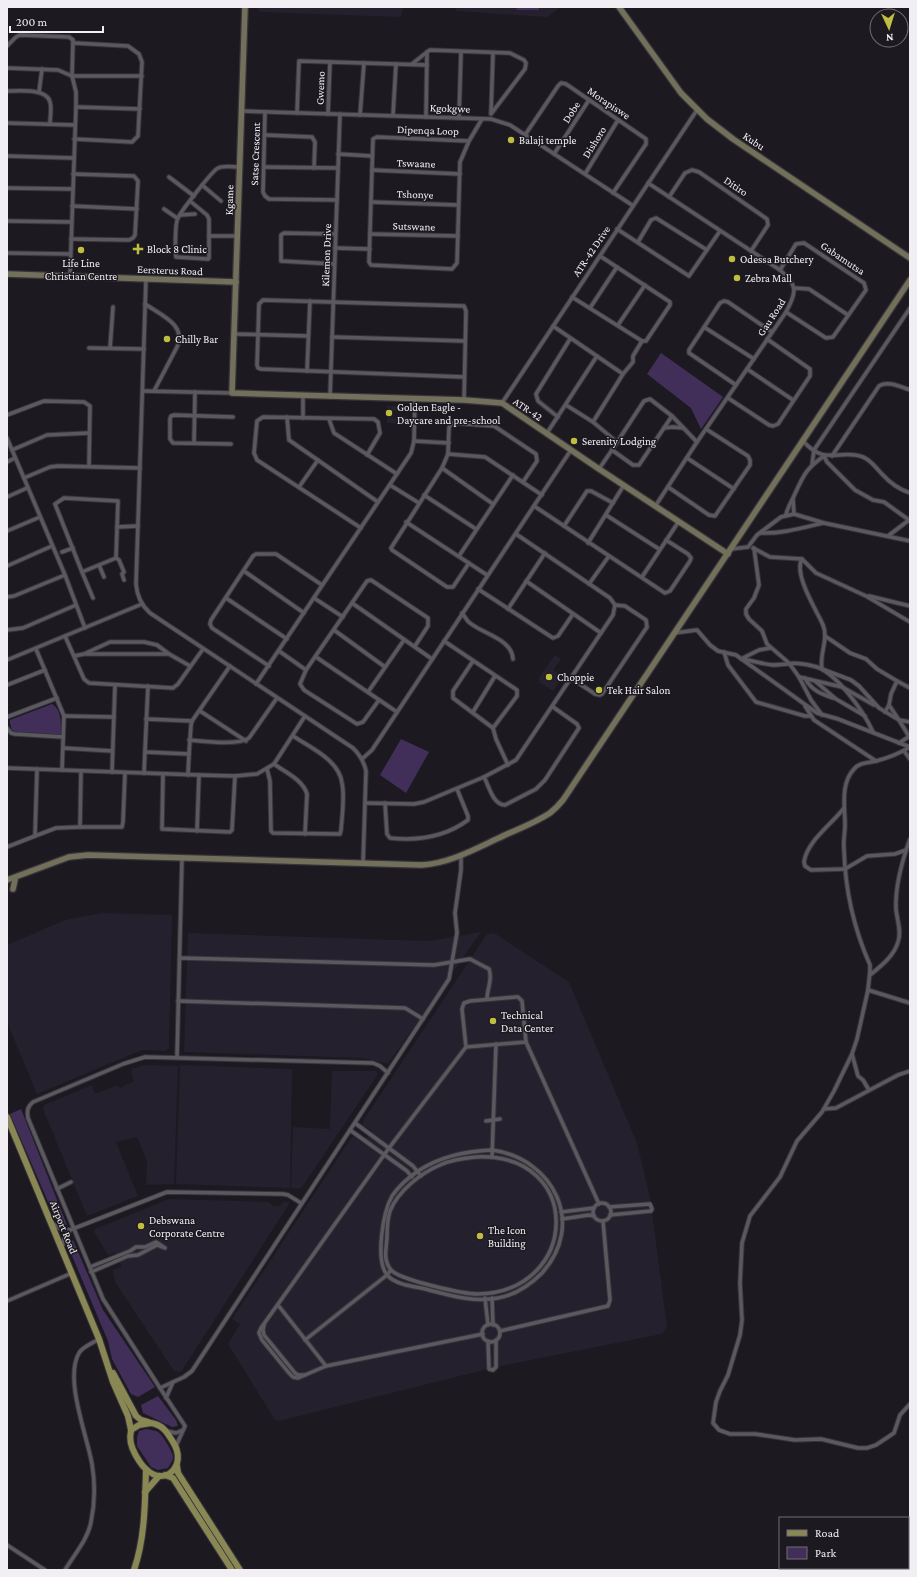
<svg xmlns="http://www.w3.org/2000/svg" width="917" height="1577" font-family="'Crimson Pro',serif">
  <rect width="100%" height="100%" fill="#1c1920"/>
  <!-- built -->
  <g fill="#25202d">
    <polygon points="256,7 404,7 400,17 260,12"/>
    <polygon points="454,7 561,7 547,17 457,11"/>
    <polygon points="387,406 400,406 400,411 392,411 391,418 401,419 401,416 407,416 407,424 387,423"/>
    <polygon points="555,655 561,659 553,670 563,676 553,691 539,682 540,680 538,679"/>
    <polygon points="102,913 172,915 169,1048 165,1051 142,1050 37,1094 7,1022 7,945 65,920"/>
    <polygon points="481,932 388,1064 363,1058 184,1052 188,933 429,941"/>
    <polygon points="494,933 569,982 637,1143 650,1197 667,1327 662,1334 496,1367 279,1421 275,1420 228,1344 240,1324 232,1319 351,1138 354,1137 363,1143 372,1131 363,1125 363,1121 487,934"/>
    <polygon points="144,1065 178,1066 174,1184 146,1185 147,1161 137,1137 116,1142 138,1196 87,1216 43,1109 44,1105 92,1085 95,1094 118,1085 120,1088 134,1081 131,1073 132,1069"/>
    <polygon points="180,1065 292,1069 290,1188 176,1184"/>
    <polygon points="332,1071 376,1071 378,1074 302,1187 298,1189 291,1188 293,1127 330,1129"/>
    <polygon points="169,1199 269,1202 273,1206 280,1206 283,1202 289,1202 289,1204 181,1372 174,1371 115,1282 113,1270 122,1267 115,1253 108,1255 94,1232 95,1229"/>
  </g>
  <!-- green -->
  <g fill="#422f59">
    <polygon points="519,7 539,7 539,10 515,10"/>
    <polygon points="661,353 723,397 701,429 691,408 647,374"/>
    <path d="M52,704C62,710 61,724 61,735L16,732L12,730L10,723V720Z"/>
    <polygon points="401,739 429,752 406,793 380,775"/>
    <polygon points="21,1109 67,1225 60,1224 56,1220 10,1114"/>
    <polygon points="73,1240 103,1310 155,1387 138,1397 131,1394 112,1359 108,1341 70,1251 70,1244"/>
    <polygon points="158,1396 176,1420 178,1426 172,1427 143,1413 141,1405"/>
    <path d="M146,1429C149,1430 155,1430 158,1432C162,1434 172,1451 173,1456C173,1461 170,1464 168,1468L158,1470L151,1467L137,1446V1437L139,1431Z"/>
  </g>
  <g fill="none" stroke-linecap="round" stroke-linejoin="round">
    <!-- street casing -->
    <g stroke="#363439" stroke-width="5.5">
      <g id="street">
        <polyline points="74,43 128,46 139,54 142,62 138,136 132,142 74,139"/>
        <polyline points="7,46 16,37 20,35 69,37 73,40 72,76 142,76"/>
        <polyline points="412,64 427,52 430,50 510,53 524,60 526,63 525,69 491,114"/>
        <polyline points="7,68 58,70 72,76 76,92 76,107 70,276"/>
        <path d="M7,91C18,91 47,88 50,102C52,108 50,117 50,124"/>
        <polyline points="39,92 42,69"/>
        <polyline points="76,107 140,109"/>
        <polyline points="242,111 491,119 510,125 632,205"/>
        <polyline points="265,112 263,192 265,196 269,199 337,200"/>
        <polyline points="297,113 299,61 427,65"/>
        <polyline points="491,113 493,53"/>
        <polyline points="328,114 330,62"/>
        <polyline points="360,115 364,63"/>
        <polyline points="393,115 396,64"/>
        <polyline points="426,117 427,52"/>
        <polyline points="459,118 461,52"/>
        <polyline points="7,123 75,125"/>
        <polyline points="265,135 312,137 315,142 314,168"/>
        <polyline points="525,135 558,86 561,83 566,84 646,139 646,144 613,193"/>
        <polyline points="469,141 377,137 373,139 369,262 371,265 452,269 457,263 460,162 469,141 482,119"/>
        <polyline points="338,154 372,156"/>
        <polyline points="554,154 589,100"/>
        <polyline points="7,156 73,158"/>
        <polyline points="264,167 337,168"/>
        <polyline points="372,170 460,174"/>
        <polyline points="585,174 618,120"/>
        <polyline points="169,177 194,196"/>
        <path d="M648,183L780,270C798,285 797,292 786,312L697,442L656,505"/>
        <polyline points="202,185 221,201"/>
        <polyline points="7,188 72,189"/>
        <polyline points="669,197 685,173 692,170 699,172 767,219 768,225 751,251"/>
        <path d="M190,201L207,215L209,219V258L208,259L176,257C175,251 175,222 178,218C181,211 213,170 218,168C224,165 233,167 240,167"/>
        <polyline points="371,202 458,205"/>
        <polyline points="72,206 137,209"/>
        <polyline points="164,209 177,218"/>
        <polyline points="180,215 195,214"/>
        <polyline points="7,221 71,222"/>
        <polyline points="617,229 689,276 720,231"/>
        <polyline points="370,234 458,236"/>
        <polyline points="209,236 237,236"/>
        <polyline points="71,239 129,240 133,238 135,235 138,181 134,176 73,174"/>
        <polyline points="638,242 651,220 656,218 707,250"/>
        <polyline points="335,248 370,249"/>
        <polyline points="7,253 70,254"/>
        <polyline points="334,264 281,261 281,235 284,233 335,234"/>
        <polyline points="780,270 796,244 804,243 864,283 866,290 833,337 826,338 786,312"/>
        <path d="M146,279L136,584C137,596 141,605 150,613L353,748C360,755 364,761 366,771L363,864"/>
        <polyline points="794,288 809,289 848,315"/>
        <polyline points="572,297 642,341 646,341 670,305 670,302 600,256"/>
        <path d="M145,304C161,315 187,325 177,347L154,391"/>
        <polyline points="590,308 617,267"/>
        <polyline points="618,325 645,285"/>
        <polyline points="553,326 623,374 593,422"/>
        <polyline points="704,327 754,359"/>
        <polyline points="234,334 308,336"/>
        <polyline points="332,337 465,341"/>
        <polyline points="89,348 144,349"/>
        <polyline points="110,348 113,307"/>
        <polyline points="747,369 793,400"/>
        <polyline points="307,371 310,301"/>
        <polyline points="623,374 633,362 633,356 642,341"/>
        <polyline points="736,385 689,353 689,350 720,303 724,301 728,302 772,332"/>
        <polyline points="143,391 232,393"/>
        <polyline points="330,397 340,114"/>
        <polyline points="728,398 769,425 773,426 778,424 810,376 810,369 767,339"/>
        <polyline points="464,400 466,311 464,306 263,300 259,304 257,365 258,368 261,369 464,377"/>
        <polyline points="502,403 697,110"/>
        <polyline points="566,405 593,422 617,442"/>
        <polyline points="7,415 44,401 84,402 90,406 89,466"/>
        <polyline points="287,417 289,440 378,502"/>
        <polyline points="558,417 538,401 536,394 570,339"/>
        <polyline points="303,418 303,396"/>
        <polyline points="329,419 334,433 397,474"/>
        <polyline points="664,428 673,427 683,428"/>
        <polyline points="547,433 597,356"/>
        <polyline points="7,438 65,575 85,628"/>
        <polyline points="414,441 449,443"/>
        <path d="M803,441C826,467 840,448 863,457C871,460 876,468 882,474C890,483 898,489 910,493"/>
        <polyline points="194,443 195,392"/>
        <polyline points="231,444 173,443 170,439 170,419 171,416 174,415 233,417"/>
        <polyline points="12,450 47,435 89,433"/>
        <polyline points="612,450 642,404 644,401 650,399 672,416 697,442"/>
        <polyline points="448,454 485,457 542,495"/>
        <path d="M832,456L879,386C887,380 901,387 910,390"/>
        <polyline points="687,458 734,489"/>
        <polyline points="7,462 15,458"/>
        <polyline points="812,465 814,450 910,308"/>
        <polyline points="442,468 493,504"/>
        <polyline points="599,469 612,450 633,465 639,465 672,416"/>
        <polyline points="24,478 50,467 58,466 140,468"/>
        <polyline points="390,485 419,503"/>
        <polyline points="299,487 318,460"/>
        <polyline points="668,487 709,515 715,516 750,465 750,460 748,456 706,429"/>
        <polyline points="424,495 476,529"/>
        <polyline points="7,497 27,488"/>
        <polygon points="64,498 118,501 116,558 82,572 55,504"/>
        <polyline points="793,499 794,514"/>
        <polyline points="534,506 665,593 670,591 690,561 691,558 688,554 666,540"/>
        <polyline points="606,515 659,549"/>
        <path d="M786,515C787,509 790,504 793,498C803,477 804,470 824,456L827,462L855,490L873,500L884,502L909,520L910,519"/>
        <polyline points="406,522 487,575"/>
        <polyline points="564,526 587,491 591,491 613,503"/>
        <polyline points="117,527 138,526"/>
        <polyline points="361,528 257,460 254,453 257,421 263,417 374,419 378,422 380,433 367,455"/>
        <polyline points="7,531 40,517"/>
        <path d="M760,533C781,534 802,528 823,523"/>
        <polyline points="888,536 909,520 910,521"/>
        <polyline points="588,543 624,485"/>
        <polyline points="753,548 770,557 802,559 816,573 866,596 910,622"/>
        <polyline points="754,548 759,585 754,598 746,609 746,614 749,619 762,631 767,644 789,663 799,677 811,700 822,715"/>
        <polyline points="731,549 748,547 757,535 781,517 794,514 824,523 910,541"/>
        <polyline points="62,552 73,548"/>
        <polyline points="459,556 513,475"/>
        <polyline points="116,558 119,560 124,572 122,574 124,580"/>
        <path d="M802,559C793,574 817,611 823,625C829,639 819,654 822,669L851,680L859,686L879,708L899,720L910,738"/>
        <polyline points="469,563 453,587 447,587 392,550 391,548 442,468 448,454 449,428 450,425 453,423 494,426 536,454 537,461 523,482"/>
        <polyline points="99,565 104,577"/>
        <polyline points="7,566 52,546"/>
        <polyline points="244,571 304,613"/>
        <polyline points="82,572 93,598"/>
        <polyline points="642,577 679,521"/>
        <polyline points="526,581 601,633"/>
        <polyline points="589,584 609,556"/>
        <polyline points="478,589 553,638 558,636 573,614"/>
        <polyline points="869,596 910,606"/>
        <polyline points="7,597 14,596 65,575"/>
        <polyline points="226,598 287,639"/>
        <polyline points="314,598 343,617"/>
        <polyline points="352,603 432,659"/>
        <polyline points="508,609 545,553"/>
        <path d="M462,613C465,617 467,621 470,623C483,634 512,639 513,659"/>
        <polyline points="7,630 23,628 76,605"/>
        <polyline points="334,630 385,667"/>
        <polyline points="674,633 697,630 710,645 718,651 736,655 817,713 838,719 910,747"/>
        <polyline points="65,636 84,679 89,683 173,688 178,684 203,649"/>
        <polyline points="825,636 850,653 866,659 877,669 897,681 891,694 889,705 885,712"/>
        <polyline points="444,641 517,690 517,696 493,728"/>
        <polyline points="36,649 64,716 62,770"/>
        <polyline points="279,651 306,670"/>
        <polyline points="724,652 728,665 756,702 805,716 810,716"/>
        <polyline points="86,654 167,654"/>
        <polyline points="74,656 84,654 110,642 144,642 157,645 169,654 190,666"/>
        <polyline points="316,657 397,712"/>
        <polyline points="741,659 759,650 770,648"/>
        <path d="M743,659C753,661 763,664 773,665C778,665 783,664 788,664C795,662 805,664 813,666C835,670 864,712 873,732"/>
        <polyline points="7,660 142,604"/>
        <polyline points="473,661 453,691 453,698 493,728 496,739 508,765"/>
        <polyline points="269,666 212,628 210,624 211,620 253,556 256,554 276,554 322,585"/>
        <polyline points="799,677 842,687 874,705"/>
        <polyline points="571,678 595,694 600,695 602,694 647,627 646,620 625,606 615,605"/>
        <path d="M805,678C811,690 821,694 833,698"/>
        <polyline points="815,681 836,699 865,716"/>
        <polyline points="897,681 910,688"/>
        <polyline points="256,684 411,453 414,441 415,399"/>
        <polyline points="7,685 45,670"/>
        <polyline points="368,692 404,640"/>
        <polyline points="379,700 363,722 357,724 304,690 300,684 306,670 367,581 371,580 428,618 428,626 415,646"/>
        <polyline points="889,705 899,720 910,722"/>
        <polyline points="805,706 814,720 876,761"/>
        <polyline points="200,711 246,741"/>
        <polyline points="473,712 495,676"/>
        <polyline points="64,716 114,717"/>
        <polyline points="7,717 57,698"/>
        <polyline points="146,719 192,721"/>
        <polyline points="7,728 11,733 15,734 63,737"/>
        <path d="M189,740C203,741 239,746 249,738L277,698"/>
        <polyline points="899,743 910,736"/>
        <path d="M910,747C900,753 888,758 876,761C868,763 860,762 854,769C840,784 845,807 845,825C845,833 843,841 844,849C845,889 854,929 870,965V971L868,990L857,1039L852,1054L834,1091L822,1112L797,1141L780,1177L750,1216L742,1243L740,1283L742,1320L740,1335L728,1375L720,1391L716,1402L713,1423L719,1430L730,1434H755L795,1440L821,1439L858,1448H867L876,1445L894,1433L900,1415L910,1404"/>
        <polyline points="63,748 112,751"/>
        <polyline points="904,751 910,759"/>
        <polyline points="145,752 189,754 188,775"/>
        <polyline points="189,754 191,725 192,721 230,666"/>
        <polyline points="362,759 372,750 571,450"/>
        <path d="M274,764C285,772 303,780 307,794L305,834"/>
        <polyline points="7,768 199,775 235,776 257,774 274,764 305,716"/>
        <polyline points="37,769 35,836 56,828 80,827"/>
        <path d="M267,769L270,781L271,831L273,833L340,834L341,830C342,816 345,797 342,783C339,760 311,748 293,736"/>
        <polyline points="81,771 80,827 122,827 123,822 125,773"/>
        <polyline points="112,772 115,685"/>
        <polyline points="144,773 148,686"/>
        <polyline points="163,774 162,829 230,832 232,830 235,776"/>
        <path d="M484,777C489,786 493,805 505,805L536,789L545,780L579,728L577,724L553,707"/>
        <polyline points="365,803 414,804 424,802 484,777 516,760 613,615 615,605 610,598 516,534"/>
        <path d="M385,803L387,834L390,838C418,841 445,837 468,820V816L457,789"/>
        <path d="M844,808C832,824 807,841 804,862L805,866L811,870L845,869L867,856L895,854L906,850"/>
        <polyline points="197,831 199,775"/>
        <polyline points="7,847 35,836"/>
        <path d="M180,958L434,965L470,959L489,969C493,980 487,988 487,999"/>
        <path d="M870,975C881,966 894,956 898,942C902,932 897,920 896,909C895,885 902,861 910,839"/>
        <polyline points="868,990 910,1003"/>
        <polyline points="178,1001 405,1008 423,1019"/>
        <polyline points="466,1047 526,1042"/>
        <polyline points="852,1054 858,1076 863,1080 869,1090"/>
        <polyline points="177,1057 182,858"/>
        <polyline points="824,1109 836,1108 898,1075 910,1071"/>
        <polyline points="486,1121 500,1119"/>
        <polyline points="355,1123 413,1166 421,1176"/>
        <polyline points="350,1130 407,1171 412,1177"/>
        <path d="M492,1150C554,1159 586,1224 542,1273C530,1285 515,1295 498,1298C471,1303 446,1294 421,1288C410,1286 395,1284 387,1275C375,1260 383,1212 392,1196C398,1187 408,1178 418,1171C441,1156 465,1151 492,1150Z"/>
        <path d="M476,1157C585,1152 580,1292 478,1294C463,1294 400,1280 391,1270C383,1260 386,1250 387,1238C387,1229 387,1220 390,1211C398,1191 421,1173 440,1165C451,1160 464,1158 476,1157Z"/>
        <polyline points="492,1157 496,1044"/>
        <polyline points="57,1189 71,1182"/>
        <circle cx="602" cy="1212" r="9"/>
        <polyline points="609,1207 650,1204 652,1209 651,1211 610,1215"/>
        <polyline points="561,1212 594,1208"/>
        <polyline points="562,1219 589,1215 594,1216"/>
        <polyline points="52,1223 59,1228 70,1230"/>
        <polyline points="62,1248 64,1239 70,1230 167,1192 283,1194 288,1195 301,1203"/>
        <polyline points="90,1267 130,1251 136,1247 145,1247 156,1242 165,1248"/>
        <polyline points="91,1272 128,1256 138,1255 157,1245 162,1247"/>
        <polyline points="485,1298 488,1325"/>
        <polyline points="492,1298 493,1325"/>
        <polyline points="7,1301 72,1273"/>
        <polyline points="278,1305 326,1366"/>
        <circle cx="491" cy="1333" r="9"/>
        <polyline points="264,1325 263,1330 264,1335 295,1373 298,1375 305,1375"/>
        <polyline points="500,1331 608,1306 610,1300 603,1221"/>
        <polyline points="483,1334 326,1366 298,1378 293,1377 289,1373 262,1340 259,1333 261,1328 389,1148 466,1047 462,1009 464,1003 470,1001 516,997 518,997 522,1001 526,1042 599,1204"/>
        <polyline points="305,1340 387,1275 391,1270"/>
        <polyline points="488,1341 489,1369 493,1370 496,1367 496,1340"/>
        <path d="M160,1388L103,1299L28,1118C27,1111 27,1107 33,1102L123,1064L145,1057L373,1063L380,1066L388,1073"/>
        <polyline points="166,1398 173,1382"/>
        <polyline points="167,1431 176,1433 183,1430"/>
        <polyline points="176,1446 185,1426 160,1388 184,1377 192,1371 449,979 457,933 455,913 461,870 461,855"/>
        <polyline points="7,1545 45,1570"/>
        <path d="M65,1570C74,1555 88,1539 91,1522C95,1503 95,1482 92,1464C87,1435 64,1379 79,1353C82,1347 93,1343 99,1339"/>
      </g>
    </g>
    <!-- secondary casing -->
    <g stroke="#363439" stroke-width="8">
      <g id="secondary">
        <polyline points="245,7 232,393 464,400 502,403 599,469 728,554"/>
        <polyline points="619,7 681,93 707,119 733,139 910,258"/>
        <polyline points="7,274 236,282"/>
        <path d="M7,880L69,857L88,855L422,865C451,863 477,848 503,836C518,829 535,823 550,813C555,809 559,805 563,800L910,280"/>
        <polyline points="13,889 15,880"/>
      </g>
    </g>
    <!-- primary casing -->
    <g stroke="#363439" stroke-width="8">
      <g id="primary">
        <polyline points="7,1117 99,1339 113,1382 128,1416 131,1430"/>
        <polyline points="113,1373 136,1416 141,1420 148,1422"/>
        <path d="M151,1423C163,1425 167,1432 173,1442C188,1465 165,1488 146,1469C141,1465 138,1459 135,1454C131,1446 129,1440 131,1430L139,1425Z"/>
        <polyline points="177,1466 178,1473 240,1570"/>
        <polyline points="165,1475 173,1478 232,1570"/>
        <polyline points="145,1492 159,1476"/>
        <path d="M134,1570C145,1538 145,1503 146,1470"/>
      </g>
    </g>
    <!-- street -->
    <use href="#street" stroke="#5b5860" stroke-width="3.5"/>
    <!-- secondary -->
    <use href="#secondary" stroke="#72705a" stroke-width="5.5"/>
    <!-- primary -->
    <use href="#primary" stroke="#898753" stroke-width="6"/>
  </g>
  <!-- markers -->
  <g fill="#c0be40" stroke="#1c1920" stroke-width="1.5">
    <circle cx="511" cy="140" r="4"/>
    <path d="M136 243h4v4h4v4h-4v4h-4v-4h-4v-4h4z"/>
    <circle cx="81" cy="250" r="4"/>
    <circle cx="732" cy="259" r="4"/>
    <circle cx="737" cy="278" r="4"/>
    <circle cx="167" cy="339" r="4"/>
    <circle cx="389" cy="413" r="4"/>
    <circle cx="574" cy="441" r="4"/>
    <circle cx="549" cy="677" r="4"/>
    <circle cx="599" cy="690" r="4"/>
    <circle cx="493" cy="1021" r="4"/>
    <circle cx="141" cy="1226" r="4"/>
    <circle cx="480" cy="1236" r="4"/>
  </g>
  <g text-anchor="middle" stroke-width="3" stroke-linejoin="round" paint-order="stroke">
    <!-- street labels -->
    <g font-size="11" fill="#f1eff4" stroke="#1c1920">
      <text transform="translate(320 88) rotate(-88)" y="4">Gwemo</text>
      <text transform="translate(609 103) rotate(34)" y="4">Morapiswe</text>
      <text transform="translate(450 108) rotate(2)" y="4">Kgokgwe</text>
      <text transform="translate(571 112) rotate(-57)" y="4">Dobe</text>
      <text transform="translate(428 130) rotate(2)" y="4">Dipenqa Loop</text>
      <text transform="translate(754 141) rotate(34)" y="4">Kubu</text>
      <text transform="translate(594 142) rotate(-58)" y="4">Dishoro</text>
      <text transform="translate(255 154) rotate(-88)" y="4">Satse Crescent</text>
      <text transform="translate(416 163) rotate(2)" y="4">Tswaane</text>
      <text transform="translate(736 186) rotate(34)" y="4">Ditiro</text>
      <text transform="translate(415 194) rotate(2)" y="4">Tshonye</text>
      <text transform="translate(229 200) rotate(-88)" y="4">Kgame</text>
      <text transform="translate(414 226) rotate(2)" y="4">Sutswane</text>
      <text transform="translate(591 251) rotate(-56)" y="4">ATR-42 Drive</text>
      <text transform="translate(326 255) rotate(-88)" y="4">Kilemon Drive</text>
      <text transform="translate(843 258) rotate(34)" y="4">Gabamutsa</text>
      <text transform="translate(170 270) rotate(2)" y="4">Eersterus Road</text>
      <text transform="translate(771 317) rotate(-57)" y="4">Gau Road</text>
      <text transform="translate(528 409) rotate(34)" y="4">ATR-42</text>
      <text transform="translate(64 1227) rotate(68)" y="4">Airport Road</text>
    </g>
    <!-- poi labels -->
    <g font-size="11" fill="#f1eff4" stroke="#1c1920" text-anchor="start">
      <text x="519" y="144">Balaji temple</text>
      <text x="147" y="253">Block 8 Clinic</text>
      <text x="740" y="263">Odessa Butchery</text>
      <text x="81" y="267" text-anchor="middle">Life Line<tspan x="81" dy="13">Christian Centre</tspan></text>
      <text x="745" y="282">Zebra Mall</text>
      <text x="175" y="343">Chilly Bar</text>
      <text x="397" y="411">Golden Eagle -<tspan x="397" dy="13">Daycare and pre-school</tspan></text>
      <text x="582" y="445">Serenity Lodging</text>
      <text x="557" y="681">Choppie</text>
      <text x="607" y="694">Tek Hair Salon</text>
      <text x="501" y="1019">Technical<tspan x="501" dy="13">Data Center</tspan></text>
      <text x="149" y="1224">Debswana<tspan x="149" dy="13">Corporate Centre</tspan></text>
      <text x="488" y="1234">The Icon<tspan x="488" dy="13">Building</tspan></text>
    </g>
  </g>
  <!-- border -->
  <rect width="917" height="1577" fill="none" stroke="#f1eff4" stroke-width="16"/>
  <!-- legend -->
  <rect x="779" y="1517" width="130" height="52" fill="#1c1920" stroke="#716f75"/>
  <rect x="787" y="1530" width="20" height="6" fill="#898753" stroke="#716f75"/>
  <text x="815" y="1537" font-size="12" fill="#f1eff4">Road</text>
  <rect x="787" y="1547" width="20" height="12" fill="#422f59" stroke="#716f75"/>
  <text x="815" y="1557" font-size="12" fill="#f1eff4">Park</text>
  <!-- north arrow -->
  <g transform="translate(889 28) rotate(176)"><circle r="19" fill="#1c1920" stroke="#716f75"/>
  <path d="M0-3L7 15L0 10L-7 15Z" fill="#c0be40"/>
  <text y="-6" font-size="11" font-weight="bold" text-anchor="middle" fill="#f1eff4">N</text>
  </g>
  <!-- scale -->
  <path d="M10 26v6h93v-6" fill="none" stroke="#f1eff4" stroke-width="2"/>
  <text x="16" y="26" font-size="12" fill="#f1eff4" stroke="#1c1920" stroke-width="3" paint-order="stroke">200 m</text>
</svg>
